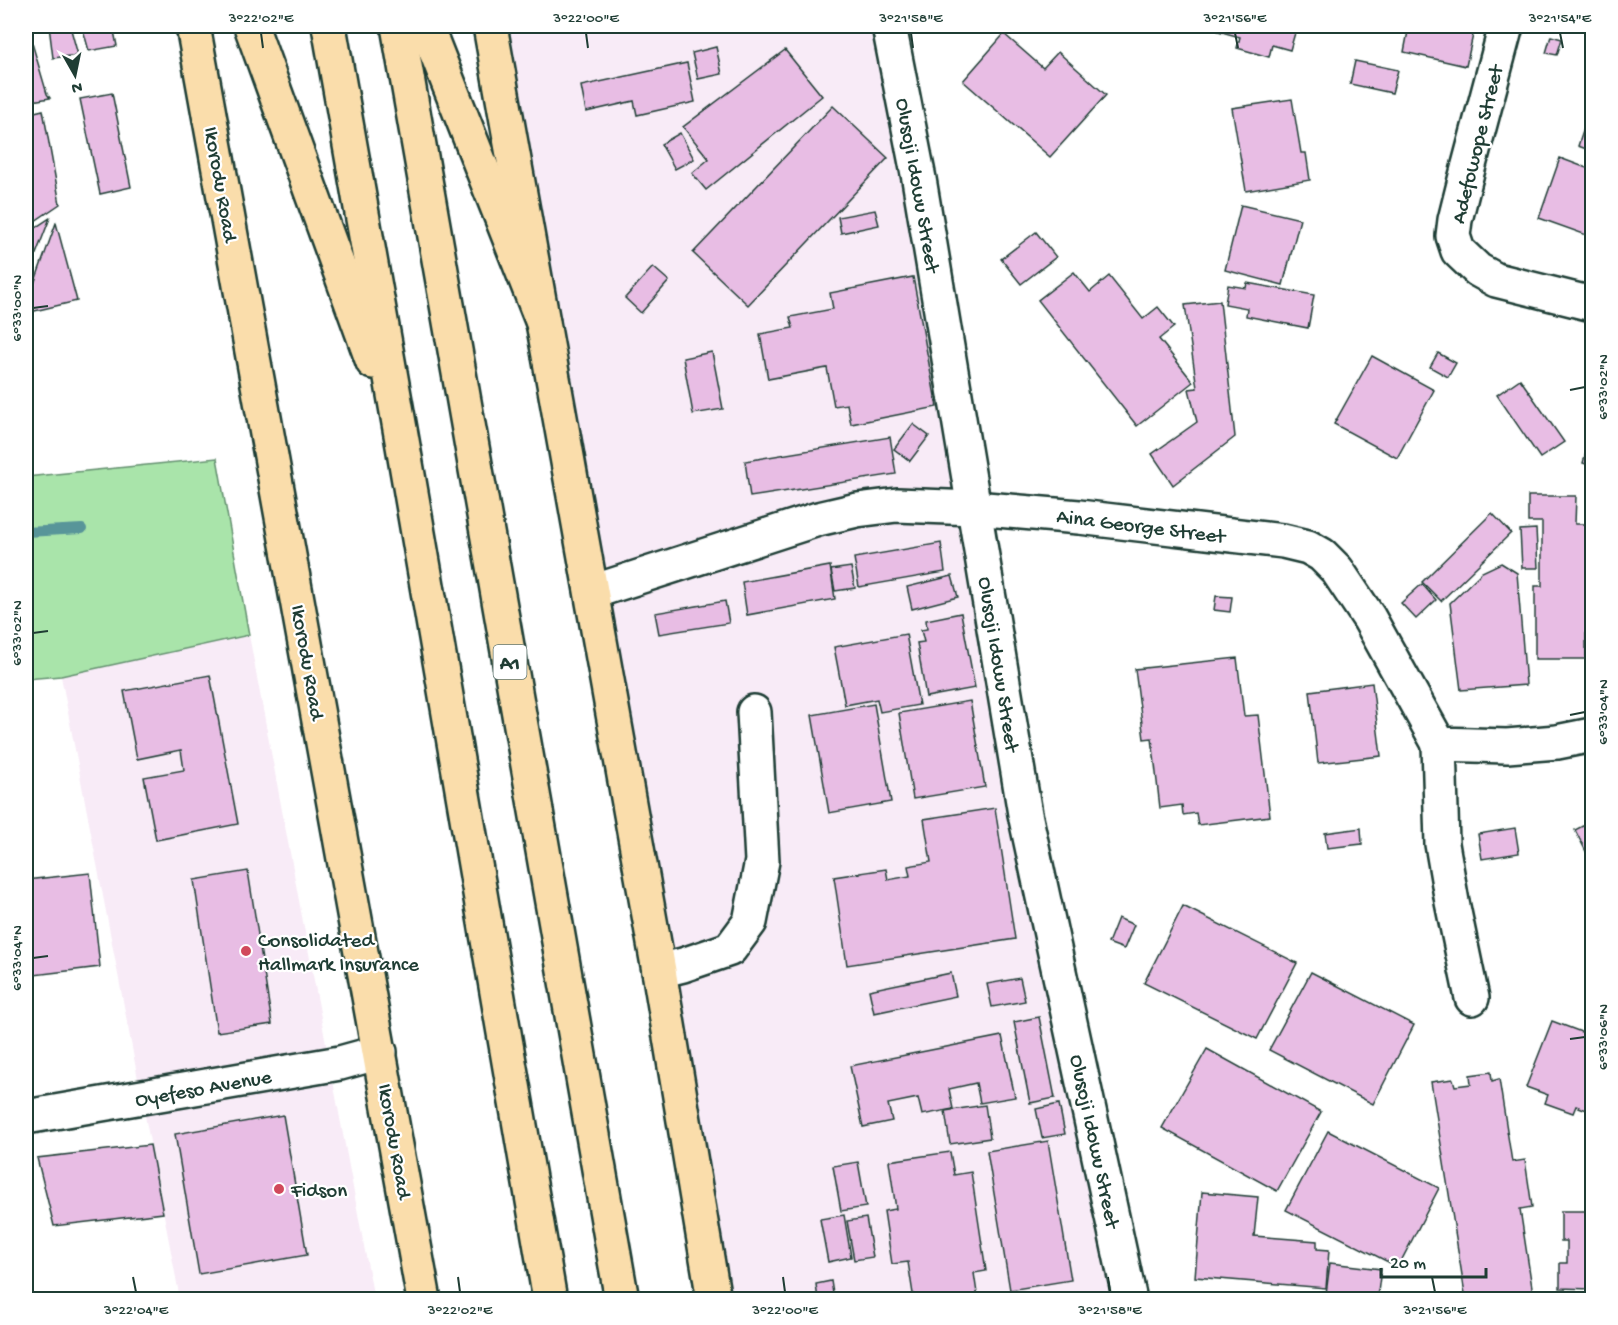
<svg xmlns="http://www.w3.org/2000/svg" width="1618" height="1325" font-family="'Gochi Hand',sans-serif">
  <rect width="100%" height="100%" fill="#fff"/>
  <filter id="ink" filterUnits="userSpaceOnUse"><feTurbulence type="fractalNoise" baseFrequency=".0167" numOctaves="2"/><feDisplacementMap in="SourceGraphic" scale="12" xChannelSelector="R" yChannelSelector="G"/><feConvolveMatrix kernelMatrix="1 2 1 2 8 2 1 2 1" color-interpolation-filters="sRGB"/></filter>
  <g filter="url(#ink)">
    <!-- built -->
    <g fill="#f8ebf7">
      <polygon points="499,26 899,26 1125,1299 725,1299"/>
      <polygon points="249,635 374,1299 180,1299 61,676"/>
    </g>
    <!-- green -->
    <polygon fill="#a9e4aa" stroke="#64906f" stroke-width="1.5" points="217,458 249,635 61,676 26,679 26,477"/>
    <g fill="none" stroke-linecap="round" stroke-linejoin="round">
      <!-- stream -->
      <polyline stroke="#599599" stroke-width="10" points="26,532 82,529"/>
    </g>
    <!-- building -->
    <g fill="#e8bde4" stroke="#1f3d34" stroke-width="1.5">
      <polygon points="26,26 27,26 47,94 50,98 26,102"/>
      <polygon points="49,26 70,26 78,55 53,58"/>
      <polygon points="82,26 113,26 117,46 89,51"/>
      <polygon points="1219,26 1297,26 1290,50 1272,45 1269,57 1237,48 1240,37 1218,31"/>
      <polygon points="1409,26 1475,26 1466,66 1404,52"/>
      <polygon points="1004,34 1043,68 1058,52 1106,95 1050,157 963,81"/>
      <polygon points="1551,36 1562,39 1557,55 1546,53"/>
      <polygon points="716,47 722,74 698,79 692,53"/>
      <polygon points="785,50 822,96 706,190 692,173 709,159 683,127"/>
      <polygon points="1355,61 1398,70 1392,93 1350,84"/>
      <polygon points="687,63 695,102 637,115 634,101 586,112 581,86"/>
      <polygon points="112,93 131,187 100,194 80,99"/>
      <polygon points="1292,99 1301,153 1306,153 1310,180 1246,191 1232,108"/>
      <polygon points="833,106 888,158 748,305 693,253"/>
      <polygon points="1591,108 1592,109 1592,151 1578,146"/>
      <polygon points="43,110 60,204 26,227 26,114"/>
      <polygon points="680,133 694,159 675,169 661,144"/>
      <polygon points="1560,158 1592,170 1592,237 1539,218"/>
      <polygon points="1241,205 1300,219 1283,285 1225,270"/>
      <polygon points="875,210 879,225 841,233 838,217"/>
      <polygon points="50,218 26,280 26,234"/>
      <polygon points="56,223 77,301 26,313 26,306"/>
      <polygon points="1036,232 1056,257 1021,284 1001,259"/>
      <polygon points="653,267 669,281 641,313 625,298"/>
      <polygon points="1074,272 1090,292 1109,276 1143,319 1158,307 1174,327 1159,339 1193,382 1137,426 1038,300"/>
      <polygon points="913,277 937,407 851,424 847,404 834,406 827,368 768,379 760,334 793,328 790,317 833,309 830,293"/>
      <polygon points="1247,283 1314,295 1308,328 1246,316 1247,308 1225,304 1228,285 1246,288"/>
      <polygon points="1220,301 1235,437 1173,485 1152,454 1197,422 1189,389 1197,388 1185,305"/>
      <polygon points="712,352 723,409 693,414 683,358"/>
      <polygon points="1438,353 1456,363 1448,377 1430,367"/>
      <polygon points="1372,356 1434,390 1397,458 1334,424"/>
      <polygon points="1520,379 1564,442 1540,458 1497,395"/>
      <polygon points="913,424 929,436 910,461 894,449"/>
      <polygon points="1592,432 1592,466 1583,463"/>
      <polygon points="890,437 896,474 750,497 745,461"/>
      <polygon points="1528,496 1576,496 1575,524 1592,524 1592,604 1586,604 1586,659 1535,659 1535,586 1542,586 1542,522 1528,522"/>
      <polygon points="1492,513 1511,533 1441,601 1422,582"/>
      <polygon points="1536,529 1538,568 1522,568 1520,530"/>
      <polygon points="941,543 945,572 859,587 854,558"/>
      <polygon points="1501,563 1517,573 1526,685 1461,690 1450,603 1482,572"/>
      <polygon points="830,566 835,599 747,615 742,582"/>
      <polygon points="851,567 855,588 835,591 831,570"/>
      <polygon points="952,576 958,597 912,609 907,587"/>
      <polygon points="1422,584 1436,600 1416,619 1401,603"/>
      <polygon points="1216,596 1232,597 1230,612 1214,610"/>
      <polygon points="725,601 729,623 659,634 655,613"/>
      <polygon points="961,613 975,688 926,697 917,643 924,642 921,630 927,629 926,620"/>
      <polygon points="906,634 919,705 880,712 877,699 845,705 834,647"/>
      <polygon points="1237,658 1244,716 1258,715 1270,816 1198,825 1196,813 1183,815 1182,805 1160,808 1152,738 1144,739 1135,669"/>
      <polygon points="210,675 238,824 156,840 144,777 184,770 181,750 137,759 124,691"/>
      <polygon points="1372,683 1381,756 1318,763 1310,691"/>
      <polygon points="970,701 985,787 913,799 899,713"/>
      <polygon points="874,704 891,802 829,813 812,715"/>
      <polygon points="995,808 1015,939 847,965 834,877 886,869 888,880 910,876 908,866 931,862 924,819"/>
      <polygon points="1592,821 1592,863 1575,830"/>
      <polygon points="1361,828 1362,844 1327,848 1325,833"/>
      <polygon points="1515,828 1519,853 1482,859 1478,834"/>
      <polygon points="248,871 272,1024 217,1032 194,880"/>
      <polygon points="90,873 100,967 26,976 26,880"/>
      <polygon points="1183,906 1297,963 1257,1039 1144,983"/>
      <polygon points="1118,918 1134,925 1124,949 1108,943"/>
      <polygon points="1311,972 1414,1025 1373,1104 1269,1050"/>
      <polygon points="951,973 956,996 874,1013 869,990"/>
      <polygon points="1020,978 1025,1001 992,1007 987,984"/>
      <polygon points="1039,1017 1055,1098 1030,1103 1014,1022"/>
      <polygon points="1552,1021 1592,1036 1592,1112 1576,1106 1573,1113 1545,1103 1548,1095 1526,1087"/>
      <polygon points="1002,1036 1015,1097 980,1103 976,1083 949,1089 953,1109 922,1115 918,1098 888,1104 892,1121 863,1127 850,1066"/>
      <polygon points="1207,1049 1321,1112 1277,1191 1162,1128"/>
      <polygon points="1491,1072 1492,1081 1499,1079 1512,1162 1525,1160 1532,1207 1520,1209 1533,1294 1498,1300 1466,1300 1431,1082 1453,1079 1455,1086 1471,1084 1470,1075"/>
      <polygon points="1059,1104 1065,1134 1042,1138 1036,1109"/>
      <polygon points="985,1105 990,1138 950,1144 945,1111"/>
      <polygon points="283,1115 307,1255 199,1274 175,1134"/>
      <polygon points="1328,1131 1439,1188 1398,1267 1286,1210"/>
      <polygon points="1048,1141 1071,1280 1010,1290 987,1151"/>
      <polygon points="150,1145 163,1213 54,1226 37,1158"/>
      <polygon points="950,1152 954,1175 971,1172 986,1271 974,1273 978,1300 914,1300 908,1262 892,1264 884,1211 896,1209 889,1161"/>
      <polygon points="858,1162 866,1207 841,1211 833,1166"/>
      <polygon points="1202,1192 1258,1197 1254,1236 1317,1241 1317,1249 1329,1250 1326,1288 1195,1277"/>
      <polygon points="1561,1211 1592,1211 1592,1289 1560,1288 1560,1263 1567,1263 1567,1241 1561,1241"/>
      <polygon points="844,1215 851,1257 828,1262 820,1219"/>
      <polygon points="866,1218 873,1257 854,1260 847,1221"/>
      <polygon points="1330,1263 1381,1269 1377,1300 1326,1294"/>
      <polygon points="831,1281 834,1300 818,1300 816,1284"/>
    </g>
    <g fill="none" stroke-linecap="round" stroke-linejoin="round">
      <!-- minor casing -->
      <g stroke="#1f3d34" stroke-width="38">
        <g id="minor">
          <polyline points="889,26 919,179 1025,814 1130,1300"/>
          <polyline points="1506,26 1465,180 1455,220 1453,236 1458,251 1478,270 1496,280 1592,304"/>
          <polyline points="592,592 818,519 857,510 897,505 974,508 1079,517 1283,541 1308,547 1322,555 1337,570 1369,618 1439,744 1507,746 1557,742 1592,735"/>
          <polyline points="1439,744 1442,844 1452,902 1472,998"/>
          <polyline points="659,971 683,965 730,949 750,922 762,861 754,712"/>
          <polyline points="26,1117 340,1063 380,1052"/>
        </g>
      </g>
      <!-- major casing -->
      <g stroke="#1f3d34" stroke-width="38">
        <g id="major">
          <polyline points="193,26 424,1300"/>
          <polyline points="490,26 659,971 714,1300"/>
        </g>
      </g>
      <!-- highway casing -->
      <g stroke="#1f3d34" stroke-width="38">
        <g id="highway">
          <polyline points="251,26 373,362"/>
          <polyline points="329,26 403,446 550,1300"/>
          <polyline points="398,26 622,1300"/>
          <polyline points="426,26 543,323"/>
        </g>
      </g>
      <!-- minor -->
      <use href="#minor" stroke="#fff" stroke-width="33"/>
      <!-- major -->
      <use href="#major" stroke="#faddab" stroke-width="33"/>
      <!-- highway -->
      <use href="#highway" stroke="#faddab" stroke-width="33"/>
    </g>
  </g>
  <!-- ticks -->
  <path fill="none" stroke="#1f3d34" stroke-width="2" d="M261,33L263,48M586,33L588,48M911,33L913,48M1235,33L1238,48M1560,33L1563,48M33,308L48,306M1570,390L1585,387M33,633L48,631M1570,715L1585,712M33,958L48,956M1570,1039L1585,1037M133,1277L136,1292M458,1277L460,1292M783,1277L785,1292M1108,1277L1110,1292M1432,1277L1435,1292"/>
  <!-- markers -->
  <g fill="#d1495b" stroke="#fff" stroke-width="2">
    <circle cx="246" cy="951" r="6"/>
    <circle cx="279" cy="1189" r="6"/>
  </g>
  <g text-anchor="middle" stroke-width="4.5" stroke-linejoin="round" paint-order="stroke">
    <!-- shield labels -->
    <rect fill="#fff" stroke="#627771" stroke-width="1.5" x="493.5" y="645" width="33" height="34" rx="4.5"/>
    <g font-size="20" font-weight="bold" fill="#1f3d34">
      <text x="510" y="669">A1</text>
    </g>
    <!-- street labels -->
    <g font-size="21" fill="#1f3d34" stroke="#fff">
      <text transform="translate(1476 144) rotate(-76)" y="7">Adefowope Street</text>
      <text transform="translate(222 184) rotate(80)" y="7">Ikorodu Road</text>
      <text transform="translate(919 185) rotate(80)" y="7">Olusoji Idowu Street</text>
      <text transform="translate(1141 525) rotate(7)" y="7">Aina George Street</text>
      <text transform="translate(309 662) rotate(80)" y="7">Ikorodu Road</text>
      <text transform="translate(1000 664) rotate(81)" y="7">Olusoji Idowu Street</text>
      <text transform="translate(203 1087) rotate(-10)" y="7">Oyefeso Avenue</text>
      <text transform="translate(396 1141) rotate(80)" y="7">Ikorodu Road</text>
      <text transform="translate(1096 1141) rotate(78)" y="7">Olusoji Idowu Street</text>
    </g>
    <!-- poi labels -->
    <g font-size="21" fill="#1f3d34" stroke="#fff" text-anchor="start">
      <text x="258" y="946">Consolidated<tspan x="258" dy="24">Hallmark Insurance</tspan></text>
      <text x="291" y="1196">Fidson</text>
    </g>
  </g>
  <!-- margin -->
  <rect width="1618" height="1325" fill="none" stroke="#fff" stroke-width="66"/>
  <!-- north arrow -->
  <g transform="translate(75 75) rotate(171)" stroke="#ffffff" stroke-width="4.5" paint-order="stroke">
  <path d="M0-4.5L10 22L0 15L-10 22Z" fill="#1f3d34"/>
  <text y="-9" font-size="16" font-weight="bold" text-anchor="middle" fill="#1f3d34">N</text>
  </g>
  <!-- scale -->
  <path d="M1381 1268v9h105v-9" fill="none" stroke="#1f3d34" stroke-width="3"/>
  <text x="1390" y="1268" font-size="18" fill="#1f3d34" stroke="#ffffff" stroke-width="4.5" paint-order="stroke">20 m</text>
  <rect x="33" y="33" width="1552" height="1259" fill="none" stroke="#1f3d34" stroke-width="2"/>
  <g font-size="15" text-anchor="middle" fill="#1f3d34">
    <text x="261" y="22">3°22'02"E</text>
    <text x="586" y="22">3°22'00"E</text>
    <text x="911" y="22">3°21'58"E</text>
    <text x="1235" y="22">3°21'56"E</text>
    <text x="1560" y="22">3°21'54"E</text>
    <text transform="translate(16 308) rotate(-90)" y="5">6°33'00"N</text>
    <text transform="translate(1602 387) rotate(-90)" y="5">6°33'02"N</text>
    <text transform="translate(16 633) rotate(-90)" y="5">6°33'02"N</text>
    <text transform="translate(1602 712) rotate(-90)" y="5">6°33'04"N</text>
    <text transform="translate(16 958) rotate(-90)" y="5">6°33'04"N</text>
    <text transform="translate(1602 1037) rotate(-90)" y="5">6°33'06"N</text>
    <text x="136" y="1314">3°22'04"E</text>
    <text x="460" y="1314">3°22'02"E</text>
    <text x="785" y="1314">3°22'00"E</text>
    <text x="1110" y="1314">3°21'58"E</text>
    <text x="1435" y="1314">3°21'56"E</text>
  </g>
</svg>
